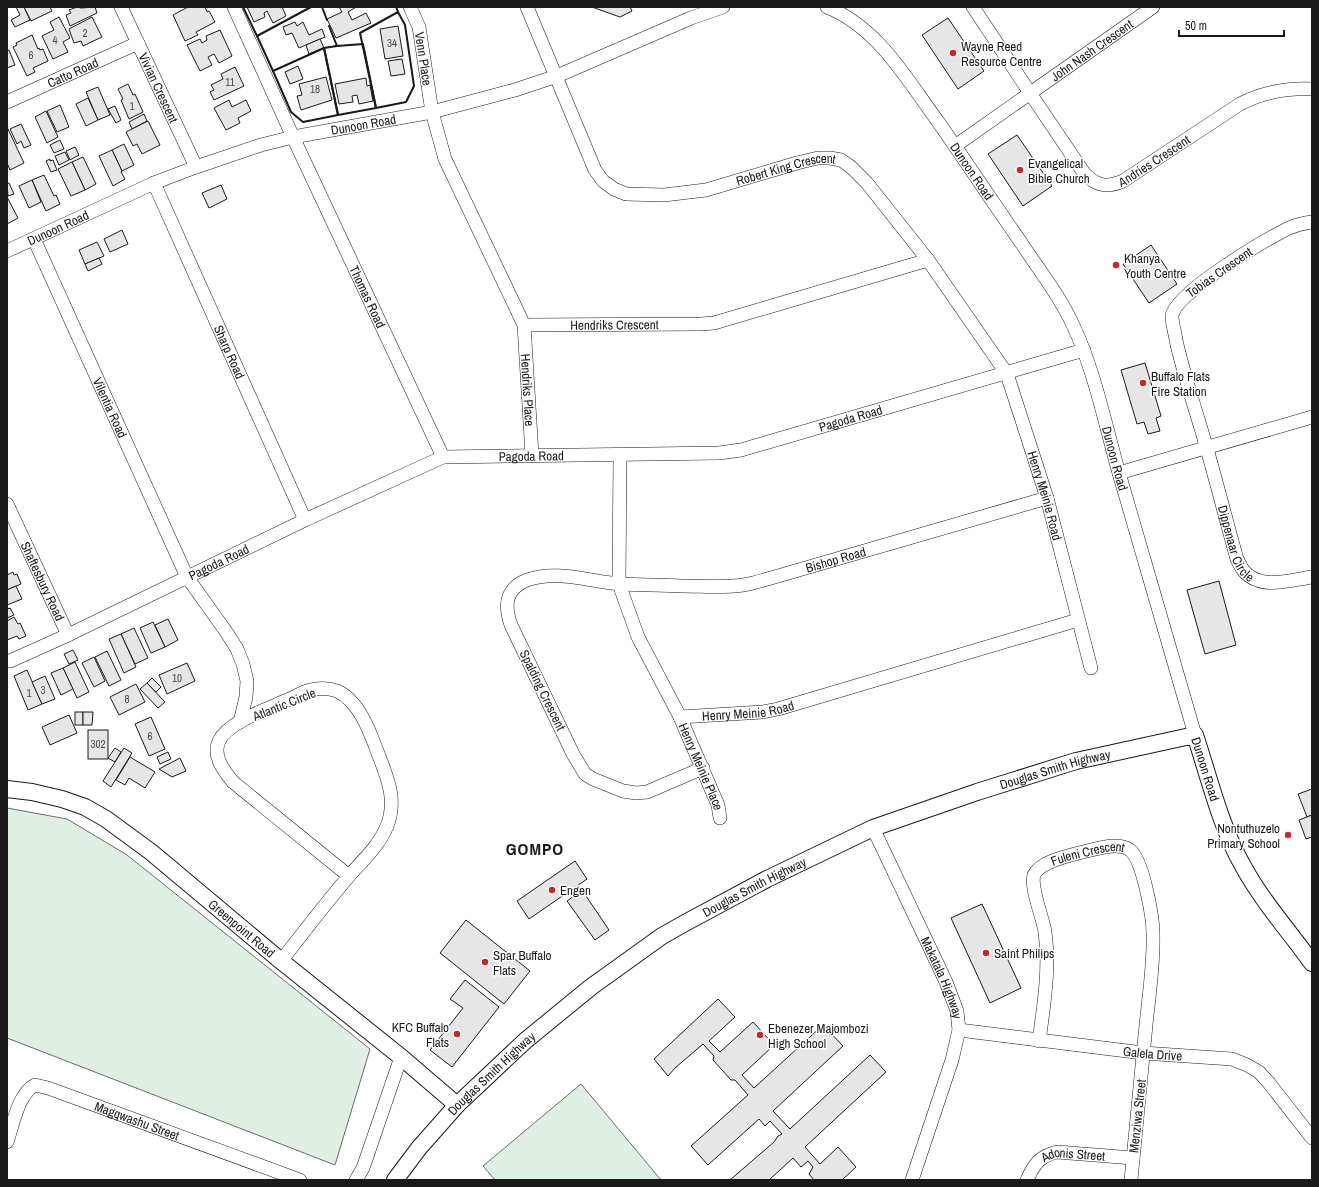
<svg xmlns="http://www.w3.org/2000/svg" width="1319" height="1187" font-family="'Archivo Narrow',sans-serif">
  <rect width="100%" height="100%" fill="#fff"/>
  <!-- green -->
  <g fill="#e0efe3" stroke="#6a6a6a">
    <polygon points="7,808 67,819 127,855 370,1049 335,1165 7,1038"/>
    <polygon points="581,1084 661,1180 495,1180 483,1166"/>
  </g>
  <!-- building -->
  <g fill="#e6e6e6" stroke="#1a1a1a">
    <polygon points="16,7 24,7 30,20 15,27 11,20 20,15"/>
    <polygon points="24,7 50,7 52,11 31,21"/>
    <polygon points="77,7 81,8 95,7 97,13 70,26 66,15 71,13 69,10"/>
    <polygon points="188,7 205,7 207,12 209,11 215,22 196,32 198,35 185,41 173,15"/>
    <polygon points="247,7 282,7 286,16 273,23 267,11 264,13 265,17 254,22"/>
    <polygon points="339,7 356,7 348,12 352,20 366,13 371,23 336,38 327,19 342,12"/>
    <polygon points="592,7 630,7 632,11 620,17"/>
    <polygon points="59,17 70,38 63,42 68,52 53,59 42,36 54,30 50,22"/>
    <polygon points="92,17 102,37 83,46 81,41 74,43 69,29"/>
    <polygon points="948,18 984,71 958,89 922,35"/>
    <polygon points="295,22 297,26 303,22 309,35 322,29 325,37 299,48 292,33 286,35 283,27"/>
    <polygon points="398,26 403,56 385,59 380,29"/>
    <polygon points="220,30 232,56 219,63 214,54 208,57 212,65 200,71 187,45 200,39 202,43 207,40 206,36"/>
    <polygon points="32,35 38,49 39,48 40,50 43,49 48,61 33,68 35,72 27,76 13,47 17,45 16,43"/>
    <polygon points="320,39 324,48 309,54 306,45"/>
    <polygon points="9,50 15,65 7,68 7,51"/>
    <polygon points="402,59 405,74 391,76 388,61"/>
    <polygon points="298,66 303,79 290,84 285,72"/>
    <polygon points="235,67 244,86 214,100 210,92 214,90 211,85 223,79 221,74"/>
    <polygon points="326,77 332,100 301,110 297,96 302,95 299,84"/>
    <polygon points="366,78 367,86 370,85 373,101 359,104 357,95 352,96 353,102 339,104 335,84"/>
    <polygon points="128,84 133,95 135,94 143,112 129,119 121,100 123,99 118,89"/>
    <polygon points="98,87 110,115 98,120 86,92"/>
    <polygon points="88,98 98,120 86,126 76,104"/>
    <polygon points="229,100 232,107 246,100 251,111 238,118 240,123 226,130 214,108"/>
    <polygon points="60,105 69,127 57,132 47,111"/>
    <polygon points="115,106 121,120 116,123 108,109"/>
    <polygon points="46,111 58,137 47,143 35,117"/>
    <polygon points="144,114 147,121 132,129 129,122"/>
    <polygon points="148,121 160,145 142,154 137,144 133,146 126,132"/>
    <polygon points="21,124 31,145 24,148 21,141 17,144 10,129"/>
    <polygon points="7,127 24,163 10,170 7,163"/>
    <polygon points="1017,135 1052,186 1023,206 988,154"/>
    <polygon points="60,140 64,149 54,153 50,145"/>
    <polygon points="124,144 134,165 122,171 112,150"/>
    <polygon points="75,147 79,155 70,160 66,151"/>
    <polygon points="112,150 122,171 121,172 125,179 113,186 99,156"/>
    <polygon points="65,152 69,160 59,165 55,156"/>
    <polygon points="83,157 96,184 85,190 72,162"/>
    <polygon points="50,159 50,161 53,160 57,170 51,172 46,161"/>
    <polygon points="72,162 85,190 71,196 58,169"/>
    <polygon points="44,175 54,196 56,195 60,204 46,211 32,180"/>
    <polygon points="32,180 41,202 29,208 19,186"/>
    <polygon points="9,183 14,194 8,196 7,184"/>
    <polygon points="221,185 227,199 209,208 202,193"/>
    <polygon points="7,197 18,218 7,224"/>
    <polygon points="122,230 128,244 110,252 104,239"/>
    <polygon points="97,242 104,256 85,264 79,250"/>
    <polygon points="1151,245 1177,284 1149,303 1123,264"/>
    <polygon points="99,258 102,264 88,271 85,264"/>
    <polygon points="1145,363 1161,416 1156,418 1160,431 1148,434 1144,422 1137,424 1121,370"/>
    <polygon points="13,572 14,575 17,574 21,584 7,590 7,575"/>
    <polygon points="1219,581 1236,645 1205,654 1187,590"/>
    <polygon points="16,586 22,599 7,605 7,590"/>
    <polygon points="10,608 14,615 7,618 7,609"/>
    <polygon points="14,617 18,624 20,623 26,636 19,639 17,636 7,640 7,621"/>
    <polygon points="168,619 178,640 165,647 155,625"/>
    <polygon points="153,622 165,647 151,653 140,628"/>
    <polygon points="134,628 148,658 135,664 121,634"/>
    <polygon points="121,634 136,667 124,673 109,639"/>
    <polygon points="73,650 78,660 69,664 64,654"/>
    <polygon points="107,651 121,680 109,686 95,657"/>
    <polygon points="94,657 105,681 94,687 82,663"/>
    <polygon points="75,662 89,692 77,698 63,668"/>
    <polygon points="187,663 195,681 167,694 159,675"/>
    <polygon points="63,668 73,689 61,695 51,673"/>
    <polygon points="27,670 42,704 28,710 14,676"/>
    <polygon points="45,676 55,699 42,704 32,682"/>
    <polygon points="152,678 161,687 156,692 147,683"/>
    <polygon points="147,683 165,702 158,708 140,689"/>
    <polygon points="136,684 145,702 119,715 110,697"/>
    <rect x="75" y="712" width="8" height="13"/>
    <polygon points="83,712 93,712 92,725 83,725"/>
    <polygon points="69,715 77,733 50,745 42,727"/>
    <polygon points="151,717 165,749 149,756 135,724"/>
    <rect x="88" y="730" width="20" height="29"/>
    <polygon points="115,748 121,752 115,762 108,758"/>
    <polygon points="124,748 132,753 111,787 103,781"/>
    <polygon points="168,752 171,759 160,764 157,757"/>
    <polygon points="130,757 155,772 145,788 129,778 125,785 116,780"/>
    <polygon points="180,758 186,771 172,777 159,769"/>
    <polygon points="1312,789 1312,815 1307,817 1298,794"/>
    <polygon points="1312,815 1312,837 1306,839 1299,820"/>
    <polygon points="575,861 587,879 529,919 517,901"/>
    <polygon points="582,890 609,930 595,940 567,901"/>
    <polygon points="982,904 1021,988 990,1003 951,918"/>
    <polygon points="466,920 530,971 504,1004 440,953"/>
    <polygon points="465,980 499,1007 452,1067 430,1050 463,1008 450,999"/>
    <polygon points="718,999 735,1017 709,1041 720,1052 753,1022 774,1045 742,1075 754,1088 823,1025 843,1046 773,1111 790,1129 870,1055 886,1072 805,1147 820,1164 838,1147 856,1167 842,1180 814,1180 809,1174 813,1167 808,1161 801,1167 793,1158 769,1180 730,1180 774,1142 778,1136 782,1134 770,1121 765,1126 759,1119 708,1165 691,1146 748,1095 735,1080 731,1080 713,1060 714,1056 703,1044 675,1068 668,1076 654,1059"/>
  </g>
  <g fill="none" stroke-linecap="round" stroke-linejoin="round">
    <!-- minor casing -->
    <g stroke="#1a1a1a" stroke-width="14">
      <g id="minor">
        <path id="s1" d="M121,7L196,167"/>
        <path id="s2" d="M234,7L293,137L443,457"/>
        <path id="s3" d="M410,7L419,27L432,112L445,159L524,325L701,324L714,323L928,260"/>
        <path id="s4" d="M527,7L595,170L603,181L614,189L626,194L664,195L706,190L797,163L818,158H830L841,160L851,167L867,183L928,260L1007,374L1047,498L1091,668"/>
        <path id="s5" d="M827,7C879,28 907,80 939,123C967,163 994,204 1022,244C1039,270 1060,296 1073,325C1095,372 1105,424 1119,473C1144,561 1170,647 1195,735"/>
        <path id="s6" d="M973,7L1030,93L1084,173C1096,186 1107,188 1123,181L1240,104C1263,92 1286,88 1312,89"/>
        <path id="s7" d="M7,102L138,43"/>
        <path id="s8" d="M955,146L1153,7"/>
        <path id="s9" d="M154,183L305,520"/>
        <path id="s10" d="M1312,222C1304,223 1296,225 1289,228C1267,239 1174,293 1172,316C1172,324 1175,332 1176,340C1182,368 1191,395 1199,422C1213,467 1224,513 1237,559C1239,563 1241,567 1243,570C1260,591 1290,580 1312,577"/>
        <path id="s11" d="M34,239L187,577L227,633L237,649L243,664L247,681L246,697L240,722"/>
        <path id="s12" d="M7,251L154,183L196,167L261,145L293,137L432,112L515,90L557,76L691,18L723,7"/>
        <path id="s13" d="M524,325L532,455"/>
        <path id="s14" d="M620,455L619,584L638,637L680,717L763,712L778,709L1078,620"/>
        <polyline points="1119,473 1312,417"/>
        <path id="s15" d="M7,504L68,635"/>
        <path id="s16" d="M10,661L68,635L305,520L443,457L719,453L741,450L1084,350"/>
        <path id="s17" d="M680,717L718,805L720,818"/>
        <path id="s18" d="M703,768L647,792L636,793L623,791L593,779L585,774L573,754L511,625C504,605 505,589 527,580C557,569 591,582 621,584C641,585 662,585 682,586C702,586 723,588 743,585C755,583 767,579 778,576L1047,498"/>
        <path id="s19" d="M873,828L946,982L957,1011L959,1030L952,1060L912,1180"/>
        <path d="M281,961C303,933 325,904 349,876C363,860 379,846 387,826C397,801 388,779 379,756C371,735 360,701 337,691C329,688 318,688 310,690C302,692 293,698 285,701C267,709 227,723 219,741C212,756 224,771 233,782L349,876"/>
        <path id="s20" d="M959,1030L1143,1053L1232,1059L1247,1065L1259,1072L1269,1083L1312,1138"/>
        <path id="s21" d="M1039,1041C1044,1004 1050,968 1045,932C1043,918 1030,887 1034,875C1040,862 1067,856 1079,853C1094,850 1116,841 1130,850C1143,860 1153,917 1153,934C1154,964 1149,995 1146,1025C1141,1077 1136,1128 1131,1180"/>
        <path id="s22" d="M7,1142C13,1125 18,1094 35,1085L48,1088L300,1180"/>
        <polyline points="356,1180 363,1168 401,1057"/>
        <path id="s23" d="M1027,1180C1034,1164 1040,1156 1057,1152L1133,1158"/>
      </g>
    </g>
    <!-- tertiary casing -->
    <g stroke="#1a1a1a" stroke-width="18">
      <g id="tertiary">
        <path id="s24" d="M7,789L32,792L62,799L85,807L106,819L151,852L281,961L401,1057L457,1105"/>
        <path id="s25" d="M395,1180L419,1148L457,1105L525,1041L591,987L662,936L685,923L767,879L873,828L977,792L1076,761L1195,735C1209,777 1221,828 1243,866C1262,901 1289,931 1312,963"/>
      </g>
    </g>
    <!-- minor -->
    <use href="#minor" stroke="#fff" stroke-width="13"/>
    <!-- tertiary -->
    <use href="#tertiary" stroke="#fff" stroke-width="16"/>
    <!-- wall -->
    <g stroke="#1a1a1a" stroke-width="2">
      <polyline points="243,7 257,36 258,36"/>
      <polyline points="322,7 327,20"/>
      <polyline points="396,7 398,12 397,13"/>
      <polygon points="398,12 405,25 414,86 406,102 376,108 360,33"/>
      <polyline points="329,26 337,46 335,46"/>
      <polygon points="363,44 376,108 338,115 324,48 337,46"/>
      <polygon points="324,48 338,115 303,122 291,112 273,71"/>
      <polyline points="273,71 257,36 311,7"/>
    </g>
  </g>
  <!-- markers -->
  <g fill="#c62828" stroke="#fff" stroke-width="1.5">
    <circle cx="953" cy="53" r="4"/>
    <circle cx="1020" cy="170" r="4"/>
    <circle cx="1116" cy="265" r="4"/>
    <circle cx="1143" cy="383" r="4"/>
    <circle cx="1288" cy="835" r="4"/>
    <circle cx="552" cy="890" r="4"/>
    <circle cx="986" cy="953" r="4"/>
    <circle cx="485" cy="962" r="4"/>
    <circle cx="457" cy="1034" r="4"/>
    <circle cx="760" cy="1035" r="4"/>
  </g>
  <g text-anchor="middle" stroke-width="3" stroke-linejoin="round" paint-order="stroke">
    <!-- number labels -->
    <g font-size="11" fill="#4d4d4d">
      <text x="85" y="37">2</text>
      <text x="55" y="44">4</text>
      <text x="392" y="47">34</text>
      <text x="31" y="59">6</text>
      <text x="230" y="86">11</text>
      <text x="315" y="93">18</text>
      <text x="132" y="110">1</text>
      <text x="177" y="682">10</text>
      <text x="43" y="694">3</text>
      <text x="29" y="697">1</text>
      <text x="127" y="703">8</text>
      <text x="150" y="740">6</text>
      <text x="98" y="748">302</text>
    </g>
    <!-- poi labels -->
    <g font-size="13" fill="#1a1a1a" stroke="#fff" text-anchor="start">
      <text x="961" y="51">Wayne Reed<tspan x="961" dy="15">Resource Centre</tspan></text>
      <text x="1028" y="168">Evangelical<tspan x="1028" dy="15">Bible Church</tspan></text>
      <text x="1124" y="263">Khanya<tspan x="1124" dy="15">Youth Centre</tspan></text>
      <text x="1151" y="381">Buffalo Flats<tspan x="1151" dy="15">Fire Station</tspan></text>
      <text x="1280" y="833" text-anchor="end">Nontuthuzelo<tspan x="1280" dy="15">Primary School</tspan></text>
      <text x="560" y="895">Engen</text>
      <text x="994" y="958">Saint Philips</text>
      <text x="493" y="960">Spar Buffalo<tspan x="493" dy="15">Flats</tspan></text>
      <text x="449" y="1032" text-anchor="end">KFC Buffalo<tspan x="449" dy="15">Flats</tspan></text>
      <text x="768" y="1033">Ebenezer Majombozi<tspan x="768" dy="15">High School</tspan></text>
    </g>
    <!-- street labels -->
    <g font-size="13" fill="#1a1a1a" stroke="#fff">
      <text dy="5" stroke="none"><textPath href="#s8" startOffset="167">John Nash Crescent</textPath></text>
      <text dy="5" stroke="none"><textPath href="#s3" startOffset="54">Venn Place</textPath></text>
      <text dy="5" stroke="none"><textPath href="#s7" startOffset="72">Catto Road</textPath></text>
      <text dy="5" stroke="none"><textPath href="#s1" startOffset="89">Vivian Crescent</textPath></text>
      <text dy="5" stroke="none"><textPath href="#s12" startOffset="380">Dunoon Road</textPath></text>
      <text dy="5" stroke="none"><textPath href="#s6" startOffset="280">Andries Crescent</textPath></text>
      <text dy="5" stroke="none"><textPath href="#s5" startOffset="222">Dunoon Road</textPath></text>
      <text dy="5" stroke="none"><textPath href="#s4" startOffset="380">Robert King Crescent</textPath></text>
      <text dy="5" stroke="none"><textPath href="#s12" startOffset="56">Dunoon Road</textPath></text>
      <text transform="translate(1219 272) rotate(-35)" y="5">Tobias Crescent</text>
      <text dy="5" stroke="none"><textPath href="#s2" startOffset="319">Thomas Road</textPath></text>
      <text dy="5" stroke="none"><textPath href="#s3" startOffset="431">Hendriks Crescent</textPath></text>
      <text dy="5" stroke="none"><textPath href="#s9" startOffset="185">Sharp Road</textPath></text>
      <text dy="5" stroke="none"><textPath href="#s13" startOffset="65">Hendriks Place</textPath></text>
      <text dy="5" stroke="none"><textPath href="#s11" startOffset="185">Vilentia Road</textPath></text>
      <text dy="5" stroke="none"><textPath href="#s16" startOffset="891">Pagoda Road</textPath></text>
      <text dy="5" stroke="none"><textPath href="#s16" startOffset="567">Pagoda Road</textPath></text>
      <text dy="5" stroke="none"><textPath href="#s5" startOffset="546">Dunoon Road</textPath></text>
      <text dy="5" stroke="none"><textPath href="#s4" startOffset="836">Henry Meinie Road</textPath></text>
      <text dy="5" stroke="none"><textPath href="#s10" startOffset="409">Dippenaar Circle</textPath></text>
      <text dy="5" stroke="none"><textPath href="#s18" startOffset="661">Bishop Road</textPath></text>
      <text dy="5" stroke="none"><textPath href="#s16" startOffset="231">Pagoda Road</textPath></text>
      <text dy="5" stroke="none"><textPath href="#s15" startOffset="85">Shaftesbury Road</textPath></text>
      <text transform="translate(543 690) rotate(64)" y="5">Spalding Crescent</text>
      <text transform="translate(284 704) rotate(-22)" y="5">Atlantic Circle</text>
      <text dy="5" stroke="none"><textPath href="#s14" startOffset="344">Henry Meinie Road</textPath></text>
      <text dy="5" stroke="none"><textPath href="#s17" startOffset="54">Henry Meinie Place</textPath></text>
      <text dy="5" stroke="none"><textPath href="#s25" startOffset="792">Douglas Smith Highway</textPath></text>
      <text dy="5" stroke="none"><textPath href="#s25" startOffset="972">Dunoon Road</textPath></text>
      <text dy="5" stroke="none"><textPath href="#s21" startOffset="228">Fuleni Crescent</textPath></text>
      <text dy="5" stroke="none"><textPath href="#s25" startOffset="468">Douglas Smith Highway</textPath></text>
      <text dy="5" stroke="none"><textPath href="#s24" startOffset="279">Greenpoint Road</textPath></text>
      <text dy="5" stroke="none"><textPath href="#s19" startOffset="165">Makatala Highway</textPath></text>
      <text dy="5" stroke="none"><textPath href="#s20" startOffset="195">Galela Drive</textPath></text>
      <text dy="5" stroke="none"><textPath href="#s25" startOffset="144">Douglas Smith Highway</textPath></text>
      <text transform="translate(1137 1116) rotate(-84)" y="5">Menziwa Street</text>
      <text dy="5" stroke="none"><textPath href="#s22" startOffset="173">Magqwashu Street</textPath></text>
      <text dy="5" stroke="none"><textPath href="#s23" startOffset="59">Adonis Street</textPath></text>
    </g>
    <!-- district labels -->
    <g font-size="17" font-weight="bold" letter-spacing="1" fill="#1a1a1a" stroke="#fff">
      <text x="535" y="855">GOMPO</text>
    </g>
  </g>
  <!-- border -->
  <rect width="1319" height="1187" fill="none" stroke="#1a1a1a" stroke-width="16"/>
  <!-- scale -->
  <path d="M1179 30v6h105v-6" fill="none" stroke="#1a1a1a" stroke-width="2"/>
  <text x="1185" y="30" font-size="12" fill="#1a1a1a" stroke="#ffffff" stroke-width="3" paint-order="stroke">50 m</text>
</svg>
